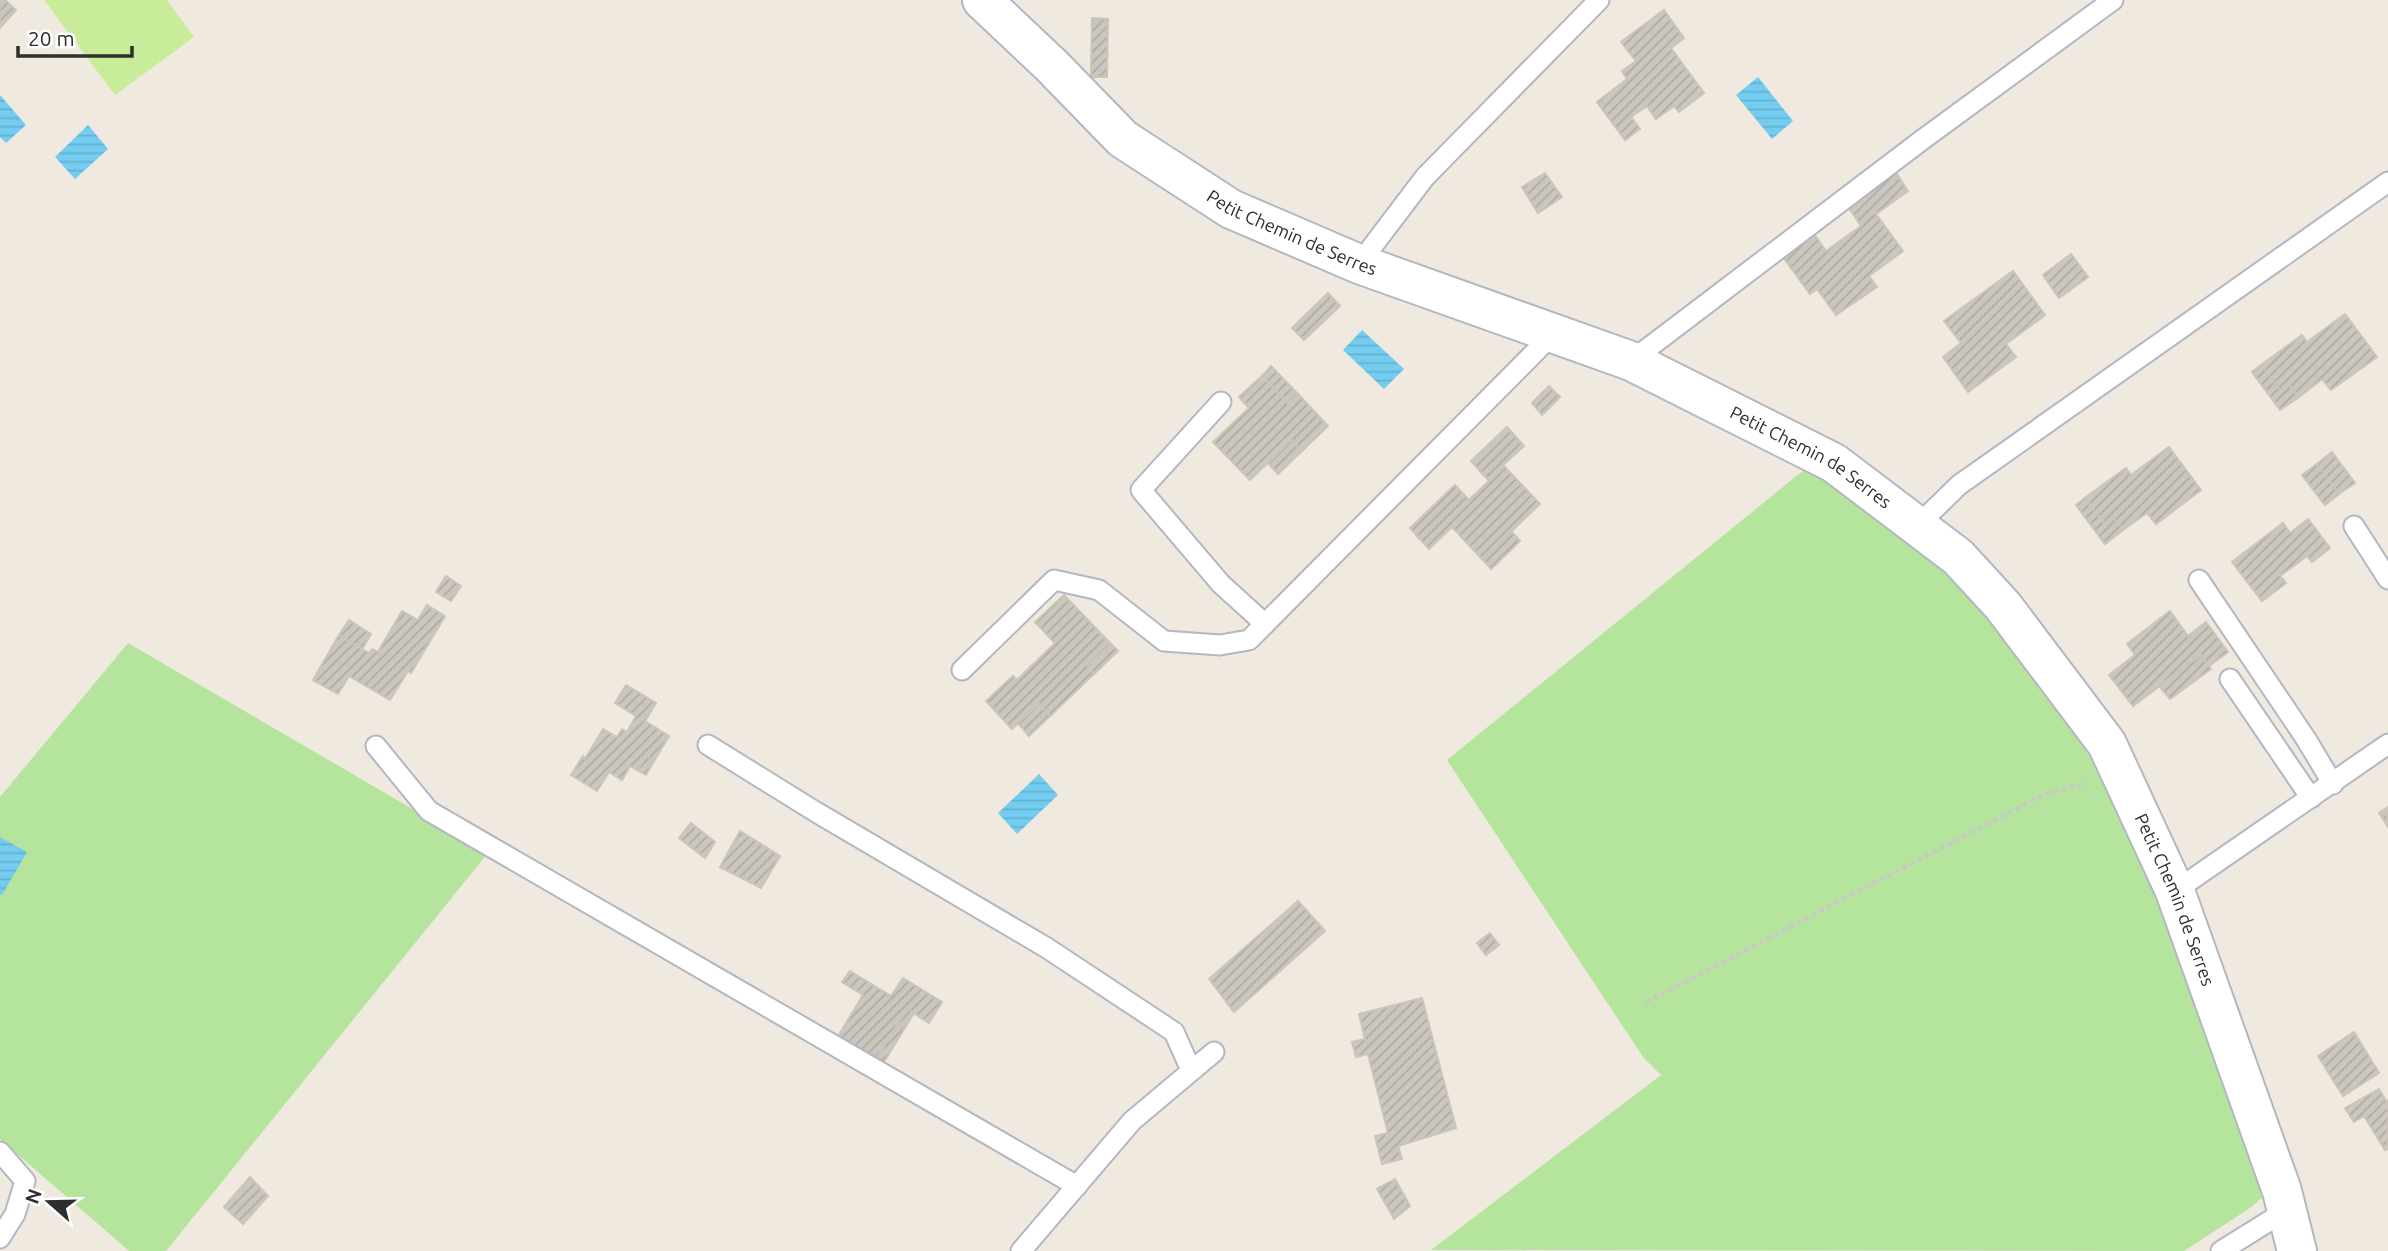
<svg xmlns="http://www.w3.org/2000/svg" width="2388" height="1251" font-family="Ubuntu,sans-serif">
  <defs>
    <pattern id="water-rules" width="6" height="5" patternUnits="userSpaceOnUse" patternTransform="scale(1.75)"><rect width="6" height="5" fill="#74cdf0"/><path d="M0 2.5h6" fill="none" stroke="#65b0ce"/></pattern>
    <pattern id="building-hatch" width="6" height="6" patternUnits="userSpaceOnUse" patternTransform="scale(1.75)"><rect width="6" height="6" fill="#cbc7be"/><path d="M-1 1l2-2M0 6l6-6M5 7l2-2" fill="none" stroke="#afaba4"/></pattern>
  </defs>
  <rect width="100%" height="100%" fill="#efe9e0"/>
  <!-- grass -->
  <g fill="#b5e59d">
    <polygon points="1805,469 1910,539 1989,612 2079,738 2105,783 2159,897 2263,1197 2250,1208 2184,1251 1431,1250 1661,1075 1643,1057 1447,760"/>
    <polygon points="128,643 488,853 166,1251 129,1251 0,1139 0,797"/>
  </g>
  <!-- pitch -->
  <polygon fill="#c8ec99" points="44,0 167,0 194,37 115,95"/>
  <!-- water -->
  <g fill="url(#water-rules)">
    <polygon points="1758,77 1793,121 1772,139 1736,95"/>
    <polygon points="0,95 26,125 6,143 0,137"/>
    <polygon points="88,125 108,149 75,179 55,157"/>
    <polygon points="1362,330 1404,369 1384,389 1343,350"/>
    <polygon points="1039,774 1058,795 1017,834 998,813"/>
    <polygon points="0,837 27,852 2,895 0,894"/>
  </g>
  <!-- building -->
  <g fill="url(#building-hatch)" stroke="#cbc5b9" stroke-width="2">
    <polygon points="0,0 5,0 16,10 0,28"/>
    <polygon points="1664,10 1684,38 1671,48 1704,93 1679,112 1674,106 1656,119 1647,106 1631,117 1640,129 1625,140 1597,102 1627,79 1622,71 1636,61 1621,42"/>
    <polygon points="1092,18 1108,19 1107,77 1091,77"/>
    <polygon points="1895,171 1908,191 1876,214 1903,251 1869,276 1877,287 1836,315 1817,289 1810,294 1780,253 1811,230 1826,251 1861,226 1847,205"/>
    <polygon points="1545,173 1562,197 1538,213 1522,187"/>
    <polygon points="2071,254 2088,277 2059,298 2043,275"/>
    <polygon points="2013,271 2045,315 2006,344 2016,357 1968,392 1943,357 1961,343 1944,321"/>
    <polygon points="1328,293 1340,306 1304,340 1292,328"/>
    <polygon points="2345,314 2377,357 2331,390 2322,379 2299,397 2289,384 2280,390 2261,365 2302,335 2307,342"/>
    <polygon points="2261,365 2280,390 2289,384 2299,397 2280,410 2252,372"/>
    <polygon points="1271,366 1298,394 1288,403 1262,376"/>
    <polygon points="1262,376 1288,403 1298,394 1328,426 1302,451 1291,440 1250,480 1213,442 1249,408 1239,397"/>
    <polygon points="1549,386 1560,397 1542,415 1532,403"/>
    <polygon points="1507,427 1524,446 1503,465 1540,504 1482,559 1452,527 1429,549 1410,528 1455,485 1469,500 1489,481 1471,461"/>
    <polygon points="1291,440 1302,451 1278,474 1268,463"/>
    <polygon points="2169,447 2201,490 2156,524 2147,513 2123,530 2113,517 2104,523 2085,498 2126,468 2131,475"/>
    <polygon points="2332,452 2355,483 2339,494 2317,464"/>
    <polygon points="2317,464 2339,494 2325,505 2302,475"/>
    <polygon points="2085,498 2104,523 2113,517 2123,530 2105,544 2076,505"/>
    <polygon points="2308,519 2330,548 2312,562 2307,556 2280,576 2286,583 2262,601 2232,562 2283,523 2290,533"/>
    <polygon points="1511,531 1520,541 1491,569 1482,559"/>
    <polygon points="446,576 461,586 451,601 436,592"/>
    <polygon points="1064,595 1111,644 1088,666 1094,674 1050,716 1039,704 1012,729 986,701 1013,676 1017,680 1055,643 1035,622"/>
    <polygon points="427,605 445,616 411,673 408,671 390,700 349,676 338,694 313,680 339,635 369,653 372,649 378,652 402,611 418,620"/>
    <polygon points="2170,611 2188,636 2206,622 2228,652 2209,666 2201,655 2133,706 2109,675 2135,655 2127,644"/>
    <polygon points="349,620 371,634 362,649 339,635"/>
    <polygon points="1111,644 1118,651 1094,674 1088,666"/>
    <polygon points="2201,655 2211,669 2170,699 2159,686"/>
    <polygon points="626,685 656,703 645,721 669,736 654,761 646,756 637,770 630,766 622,780 609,772 597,791 571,775 583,756 585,759 603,729 617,737 622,729 627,732 636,716 615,703"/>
    <polygon points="1039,704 1050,716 1029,736 1018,723"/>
    <polygon points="646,756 654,761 646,775 637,770"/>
    <polygon points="2388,807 2388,827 2379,813"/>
    <polygon points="691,823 715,842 705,858 679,838"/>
    <polygon points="740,831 780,856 761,888 720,867"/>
    <polygon points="1298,901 1325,931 1234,1012 1209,979"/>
    <polygon points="1490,933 1499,945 1486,955 1477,943"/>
    <polygon points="850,971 891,996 903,978 942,1002 929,1023 907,1009 877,1058 839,1035 863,995 842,982"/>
    <polygon points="1422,998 1456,1128 1398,1146 1402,1159 1382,1164 1375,1136 1388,1133 1368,1054 1356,1057 1352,1042 1365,1039 1359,1014"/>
    <polygon points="907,1009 914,1013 884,1062 877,1058"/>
    <polygon points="2354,1032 2379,1073 2343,1096 2318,1056"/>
    <polygon points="2379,1089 2386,1101 2388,1100 2388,1149 2385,1150 2364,1116 2354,1122 2345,1108"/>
    <polygon points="250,1177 268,1196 243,1224 224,1207"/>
    <polygon points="1395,1179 1410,1206 1394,1219 1377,1189"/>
  </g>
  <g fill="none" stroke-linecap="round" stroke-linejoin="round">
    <!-- lane casing -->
    <g stroke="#b4b6c1" stroke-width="23">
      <g id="lane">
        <polyline points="1359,264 1425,177 1599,0"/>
        <polyline points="1631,361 1922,140 2113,0"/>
        <polyline points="1221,402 1141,490 1221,584 1265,624"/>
        <polyline points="1918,525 1959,485 2388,182"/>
        <polyline points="2354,526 2388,579"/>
        <polyline points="2199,580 2306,739 2333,784"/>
        <polyline points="962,670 1054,580 1099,590 1164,641 1220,645 1249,640 1554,333"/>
        <polyline points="2230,679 2311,798"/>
        <polyline points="708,745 816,812 1047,948 1174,1032 1191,1070"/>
        <polyline points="376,746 429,811 1077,1186"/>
        <polyline points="2175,891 2388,744"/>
        <polyline points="0,1152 25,1181 15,1214 0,1238"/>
        <polyline points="1021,1251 1132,1121 1214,1052"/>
        <polyline points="2221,1251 2287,1210"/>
      </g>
    </g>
    <!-- street casing -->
    <g stroke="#b4b6c1" stroke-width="42">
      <g id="street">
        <path id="s1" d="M982,0L1051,65L1123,139L1231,209L1359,264L1631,361L1834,463L1958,557L2003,606L2107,744L2175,891L2282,1191L2297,1251"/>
      </g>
    </g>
    <!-- path -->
    <polyline stroke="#c9c9c9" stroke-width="4.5" stroke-dasharray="5 3.5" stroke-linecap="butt" points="1646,1002 2045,794 2085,783"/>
    <!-- lane -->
    <use href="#lane" stroke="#fff" stroke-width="19"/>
    <!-- street -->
    <use href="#street" stroke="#fff" stroke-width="38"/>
  </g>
  <g text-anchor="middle" stroke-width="5" stroke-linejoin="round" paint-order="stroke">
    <!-- street labels -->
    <g font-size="18" fill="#2e2e2e" stroke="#fff">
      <text dy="6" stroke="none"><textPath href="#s1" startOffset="392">Petit Chemin de Serres</textPath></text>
      <text dy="6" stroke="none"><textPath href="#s1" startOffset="959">Petit Chemin de Serres</textPath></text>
      <text dy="6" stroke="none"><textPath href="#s1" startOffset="1547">Petit Chemin de Serres</textPath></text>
    </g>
  </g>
  <!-- north arrow -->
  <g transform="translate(49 1202) rotate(290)" stroke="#ffffff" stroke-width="5" paint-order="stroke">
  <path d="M0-5L12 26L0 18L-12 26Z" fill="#2e2e2e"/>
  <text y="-10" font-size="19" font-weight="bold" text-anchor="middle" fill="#2e2e2e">N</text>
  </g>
  <!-- scale -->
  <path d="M18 46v10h114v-10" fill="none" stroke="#2e2e2e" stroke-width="3.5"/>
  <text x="28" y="46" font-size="21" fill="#2e2e2e" stroke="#ffffff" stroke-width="5" paint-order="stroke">20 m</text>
</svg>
